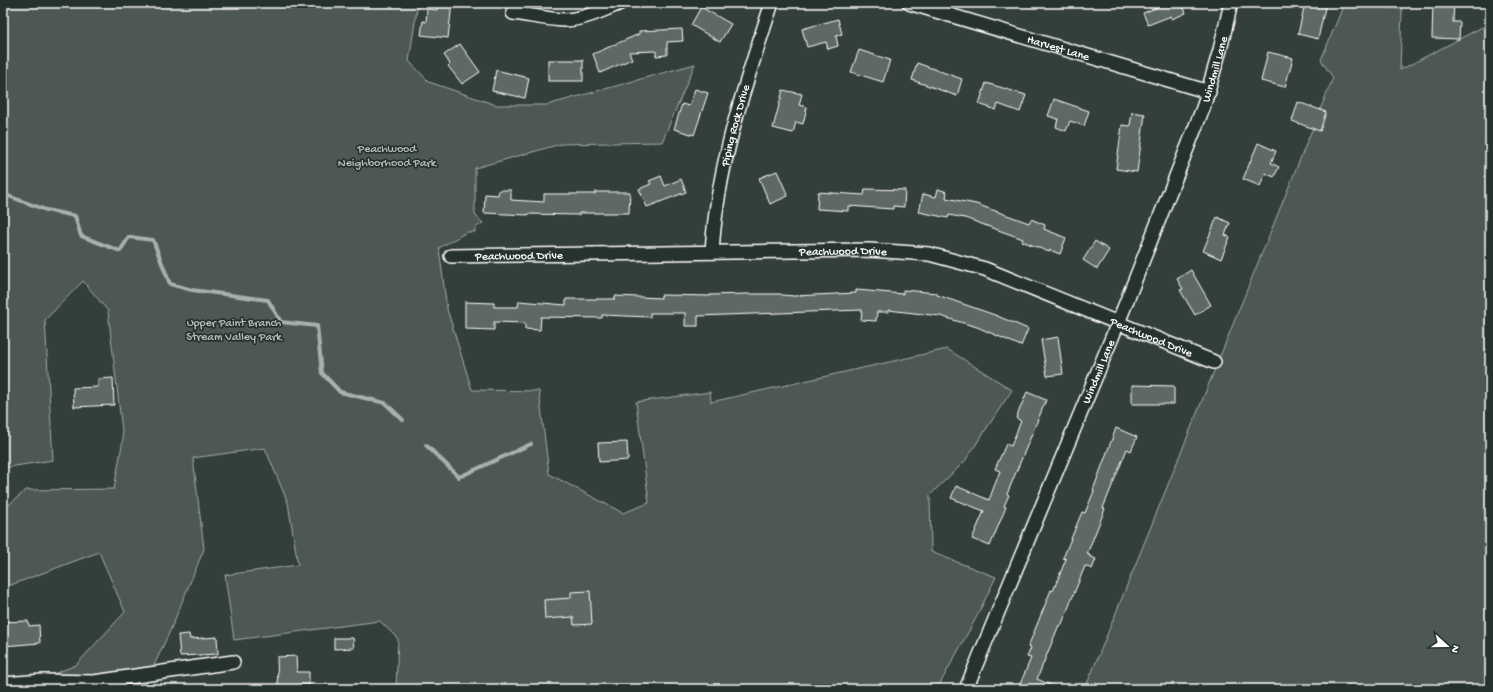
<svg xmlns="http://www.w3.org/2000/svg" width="1493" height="692" font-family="'Gochi Hand',sans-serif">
  <rect width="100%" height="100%" fill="#333f3a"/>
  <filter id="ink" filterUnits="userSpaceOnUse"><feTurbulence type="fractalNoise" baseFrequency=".025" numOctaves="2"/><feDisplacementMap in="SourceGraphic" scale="8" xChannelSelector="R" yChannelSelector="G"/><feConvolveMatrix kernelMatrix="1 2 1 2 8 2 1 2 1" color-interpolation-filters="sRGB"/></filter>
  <g filter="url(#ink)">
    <!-- green -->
    <g fill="#4d5853" stroke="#a6aca9">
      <polygon points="3,3 418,3 409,61 429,82 496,105 547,105 695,64 662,142 561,144 475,168 475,215 483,223 475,228 475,232 467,232 439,248 447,309 472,390 539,391 549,474 623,513 649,503 636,402 710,392 711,402 947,349 1012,390 965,461 930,495 931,552 996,577 975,620 937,689 396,689 398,639 380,621 234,640 225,575 298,565 288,503 265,448 193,458 204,549 170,631 143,689 15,689 76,665 125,612 99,552 3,588 3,510 26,490 114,489 123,439 108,311 83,281 45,320 53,460 3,468"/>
      <polygon points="1344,4 1402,9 1400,70 1490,23 1490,689 1085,689 1333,78 1321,60"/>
    </g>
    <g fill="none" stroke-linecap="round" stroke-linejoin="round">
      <!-- stream -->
      <g stroke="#abb0ae" stroke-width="4">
        <polyline points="3,194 46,210 75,216 81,236 120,251 129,237 153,240 170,284 192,290 268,300 281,322 317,326 322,373 340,392 385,403 403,420"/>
        <polyline points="426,445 459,477 531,444"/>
      </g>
    </g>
    <!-- building -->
    <g fill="#5f6964" stroke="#fff">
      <polygon points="438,3 452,3 448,38 421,35 423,21 426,22 427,9 437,10"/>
      <polygon points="1154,3 1182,3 1186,13 1172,19 1171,16 1148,25 1143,13 1156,8"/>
      <polygon points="1305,3 1326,3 1318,39 1298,34"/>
      <polygon points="1433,3 1454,3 1453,22 1460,22 1459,39 1432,38"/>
      <polygon points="701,7 731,24 720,42 691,25"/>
      <polygon points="838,19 842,34 836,36 838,46 828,49 826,42 807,47 802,29"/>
      <polygon points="682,29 683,41 667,42 667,55 656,56 656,51 629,52 632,59 600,73 593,54 639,34 639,31"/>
      <polygon points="460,44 480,72 462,84 448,66 450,64 444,55"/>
      <polygon points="859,50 890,60 883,82 851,72"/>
      <polygon points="1268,52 1293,58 1285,87 1261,81"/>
      <rect x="548" y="60" width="35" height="21"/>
      <polygon points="917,63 962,79 957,96 912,80"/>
      <polygon points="496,70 529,78 525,98 492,91"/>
      <polygon points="986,83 1026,95 1020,112 998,104 996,110 979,104"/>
      <polygon points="695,89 708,93 694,135 674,129 682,104 689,106"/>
      <polygon points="783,90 802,94 799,105 807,107 803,124 796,122 793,133 773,128"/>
      <polygon points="1054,99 1089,111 1084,126 1070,121 1066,131 1056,127 1058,119 1048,116"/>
      <polygon points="1298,102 1326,112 1320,131 1292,121"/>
      <polygon points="1132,112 1145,114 1137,172 1116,169 1122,125 1130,126"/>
      <polygon points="1258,143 1276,151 1271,163 1279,167 1274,177 1265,173 1260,186 1243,179"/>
      <polygon points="777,171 788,196 770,204 759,178"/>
      <polygon points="661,176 665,186 681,179 686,192 647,207 639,189 651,184 649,181"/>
      <polygon points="865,189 905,190 904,207 893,206 893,209 848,206 848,211 817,209 818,192 864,195"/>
      <polygon points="938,189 947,192 946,198 976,204 1029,223 1031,219 1045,225 1044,229 1066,238 1060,254 1050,250 1049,252 1022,241 1023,239 965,218 949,215 948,218 919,212 923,194 936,197"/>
      <polygon points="499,190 511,190 511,200 544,202 544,194 595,194 595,192 630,192 629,213 579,213 579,215 528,214 528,215 484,213 485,194 498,195"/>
      <polygon points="1217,217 1230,223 1225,235 1230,237 1221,259 1203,251"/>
      <polygon points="1095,241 1109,250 1097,269 1083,260"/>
      <polygon points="1191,270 1211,305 1195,315 1180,290 1183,289 1177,279"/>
      <polygon points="856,290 903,294 903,290 937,293 937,295 995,315 1028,329 1021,346 977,327 940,316 888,310 888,312 877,312 876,321 861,320 862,310 698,316 698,326 685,326 685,313 650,313 650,317 602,315 602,318 541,317 540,330 525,329 525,323 494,322 494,330 465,329 465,302 494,303 494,307 518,307 519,301 566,305 566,299 615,299 615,296 661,298 661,295 710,296 710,295 746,294 781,294 782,295 794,296 856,293"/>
      <polygon points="1058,337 1063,374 1047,376 1041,340"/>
      <polygon points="113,378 114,405 74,407 73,388 98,387 98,379"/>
      <polygon points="1132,385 1174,386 1174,404 1132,404"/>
      <polygon points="1027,392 1046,400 1007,494 1009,495 1004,506 1006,507 990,546 972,539 984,511 951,498 956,486 989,500 1000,471 995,469 1006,444 1011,446 1021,421 1016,418"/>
      <polygon points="1116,428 1137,437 1131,451 1127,449 1103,508 1105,509 1087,554 1090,555 1089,556 1096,559 1092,569 1085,566 1061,626 1059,625 1037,679 1060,689 1018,689 1031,658 1027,657 1031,648 1028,647 1051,590 1053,591 1066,559 1063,558 1082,512 1085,513 1094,491 1093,490"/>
      <polygon points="627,442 628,460 599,462 598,443"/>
      <polygon points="590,591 592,624 574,625 573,617 545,619 544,600 571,598 571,592"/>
      <polygon points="28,621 29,626 39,625 40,643 3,646 3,622"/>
      <polygon points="189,634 190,639 217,637 218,654 180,656 178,635"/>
      <polygon points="334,638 353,638 354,648 334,649"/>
      <polygon points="296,656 297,672 309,672 309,685 298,685 298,689 278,689 277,657"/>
    </g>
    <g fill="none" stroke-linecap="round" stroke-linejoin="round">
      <!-- street casing -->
      <g stroke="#fff" stroke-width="16">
        <g id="street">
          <path id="s1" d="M909,3L1209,92"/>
          <path d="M513,13C530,15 549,20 566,20C585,19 603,10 620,3"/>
          <path id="s2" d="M712,252C717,166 745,84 772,3"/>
          <path id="s3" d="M451,256L869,250L929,254L985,269L1214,362"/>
          <polyline points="3,684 43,681 94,682 233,662"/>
          <path id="s4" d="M966,689L1118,323L1203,108L1220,50L1231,3"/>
        </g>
      </g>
      <!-- street -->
      <use href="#street" stroke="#26332d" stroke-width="13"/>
    </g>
  </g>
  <g text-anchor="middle" stroke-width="3.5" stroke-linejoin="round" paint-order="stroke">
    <!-- street labels -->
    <g font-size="12" fill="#fff" stroke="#26332d">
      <text dy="4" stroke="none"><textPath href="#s1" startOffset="156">Harvest Lane</textPath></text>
      <text dy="4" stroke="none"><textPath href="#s4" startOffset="668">Windmill Lane</textPath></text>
      <text dy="4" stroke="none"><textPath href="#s2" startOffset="129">Piping Rock Drive</textPath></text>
      <text dy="4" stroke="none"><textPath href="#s3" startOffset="392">Peachwood Drive</textPath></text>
      <text dy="4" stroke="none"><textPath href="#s3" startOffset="68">Peachwood Drive</textPath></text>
      <text dy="4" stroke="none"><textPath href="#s3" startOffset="716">Peachwood Drive</textPath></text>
      <text dy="4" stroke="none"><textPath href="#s4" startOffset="344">Windmill Lane</textPath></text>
    </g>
    <!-- park labels -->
    <g font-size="12" fill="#b8bcba" stroke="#26332d">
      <text x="387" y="152">Peachwood<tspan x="387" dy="14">Neighborhood Park</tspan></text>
      <text x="234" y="326">Upper Paint Branch<tspan x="234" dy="14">Stream Valley Park</tspan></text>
    </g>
  </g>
  <!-- margin -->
  <rect width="1493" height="692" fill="none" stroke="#26332d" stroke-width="16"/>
  <rect x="8" y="8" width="1477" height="676" fill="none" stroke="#fff" stroke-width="1.5" filter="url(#ink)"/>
  <!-- north arrow -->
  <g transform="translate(1447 646) rotate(111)" stroke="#26332d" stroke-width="3" paint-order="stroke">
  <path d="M0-3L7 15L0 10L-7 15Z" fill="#ffffff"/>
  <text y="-6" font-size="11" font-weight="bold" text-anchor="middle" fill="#ffffff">N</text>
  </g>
</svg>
